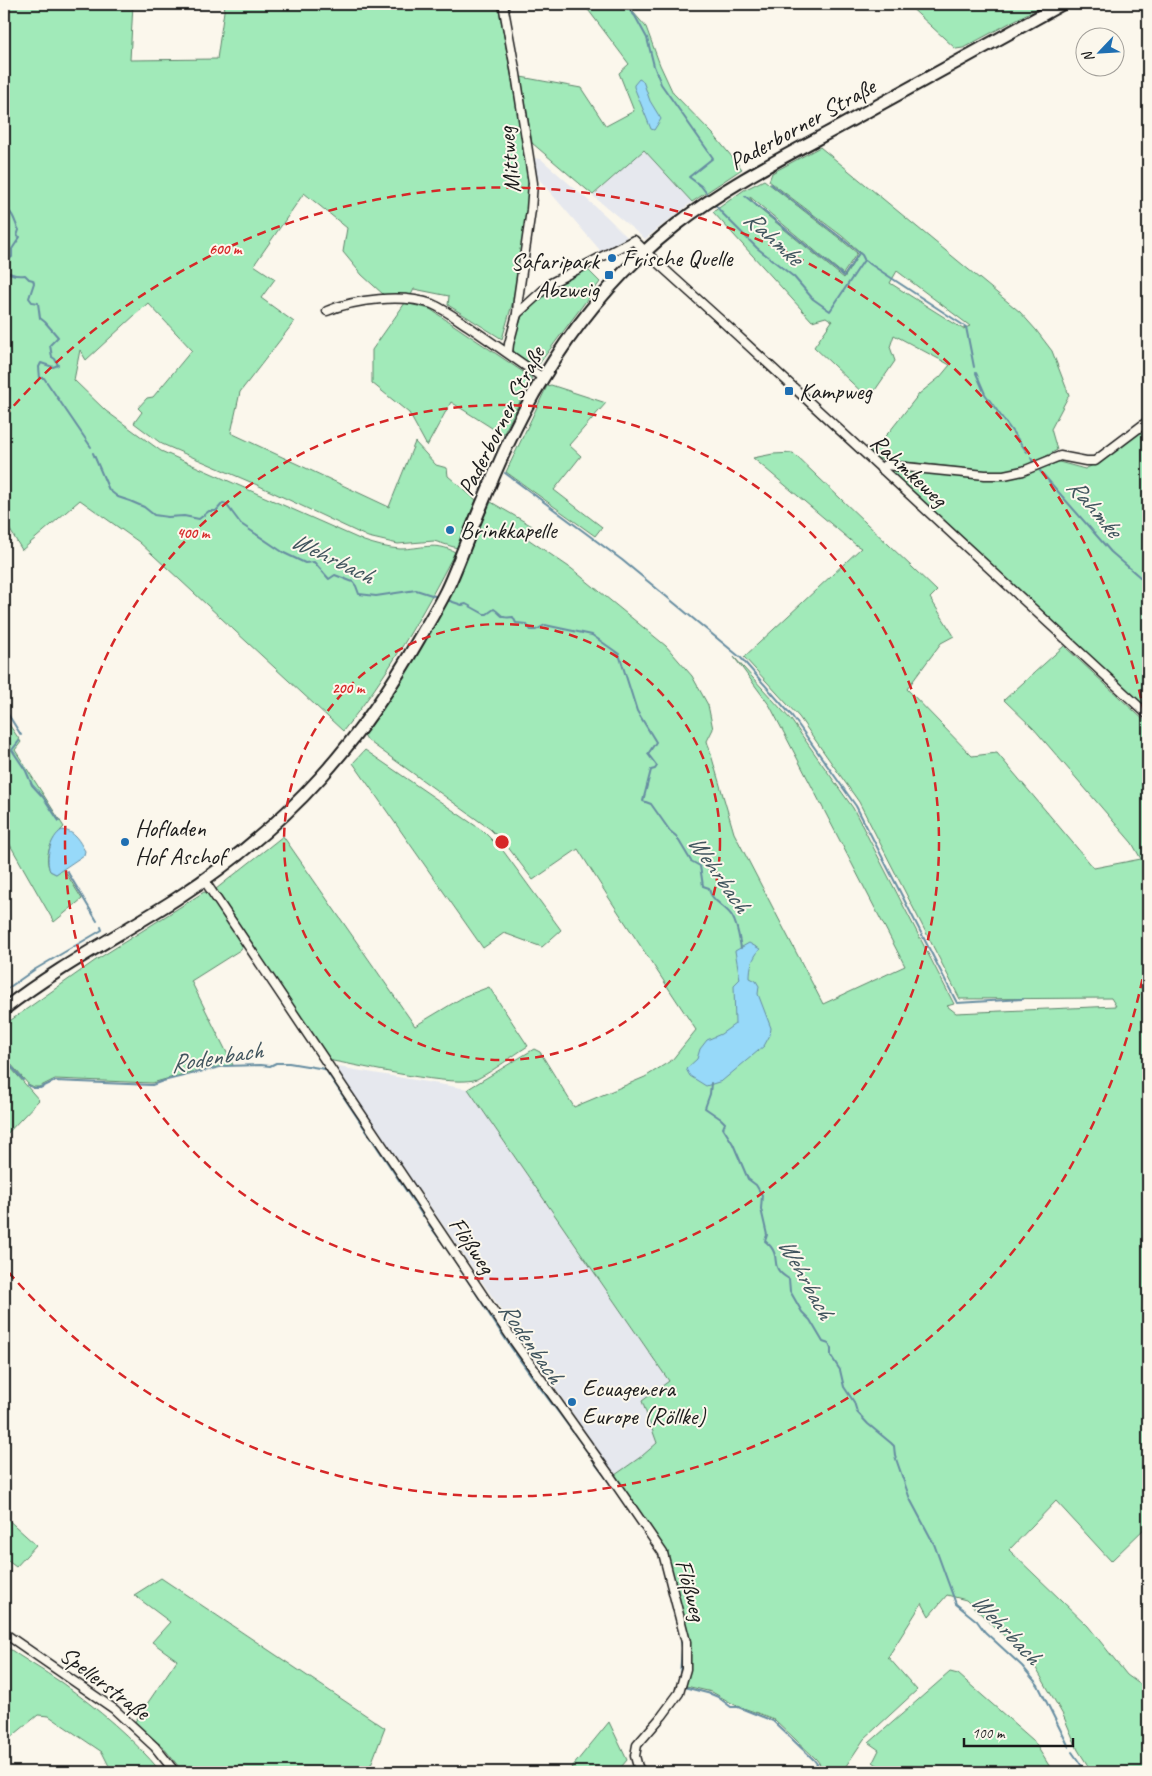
<svg xmlns="http://www.w3.org/2000/svg" width="1152" height="1776" font-family="Caveat,sans-serif">
  <rect width="100%" height="100%" fill="#fbf7ec"/>
  <filter id="ink" filterUnits="userSpaceOnUse"><feTurbulence type="fractalNoise" baseFrequency=".02" numOctaves="2"/><feDisplacementMap in="SourceGraphic" scale="10" xChannelSelector="R" yChannelSelector="G"/><feConvolveMatrix kernelMatrix="1 2 1 2 8 2 1 2 1" color-interpolation-filters="sRGB"/></filter>
  <g filter="url(#ink)">
    <!-- built -->
    <g fill="#e6e8ee">
      <polygon points="644,149 692,202 645,239 593,196"/>
      <polygon points="534,158 541,159 606,216 627,237 599,252 599,249 537,177"/>
      <polygon points="338,1067 468,1089 669,1381 657,1443 640,1458 615,1475 337,1071"/>
    </g>
    <!-- green -->
    <g fill="#a1eab9" stroke="#5e836a" fill-rule="evenodd">
      <path d="M4,4H133L130,60L217,59L225,4H498L526,157L529,200L513,301L502,339L448,305L449,296L414,289L410,297L384,295L362,275L343,252L347,228L304,193L254,265L275,279L261,298L294,322L240,392L231,433L389,507L415,442L436,465L447,468L448,476L476,500L457,548L434,541L398,544L368,537L255,484L162,444L134,423L142,412L138,408L147,398L153,397L192,350L148,303L86,360L80,350L74,380L106,411L161,451L364,541C376,545 387,548 400,549C421,549 435,541 455,552C423,614 387,677 343,731L139,542L80,500L22,550L4,520Z"/>
      <polygon points="580,4 626,4 646,27 660,65 673,93 713,134 742,169 692,202 644,150 593,195 532,143 521,77 581,88 606,126 634,111 619,73 629,64 589,11"/>
      <polygon points="907,4 1045,4 963,48 956,49"/>
      <path d="M820,147L1020,312L1036,330L1052,351L1069,395L1051,429L1057,450C1037,462 1023,468 999,472L878,459L869,452L890,431L919,394L940,377L950,365L894,335L890,347L895,361L869,399L814,347L832,321L826,317L812,321L713,212L744,190L764,180L839,238L857,253L843,274L749,196L757,207L844,278L860,252L842,236L769,181L772,173ZM897,271L970,326L963,329L890,283Z"/>
      <polygon points="586,268 600,282 536,368 514,352 512,346 522,316 552,285"/>
      <polygon points="405,303 430,309 532,378 503,435 451,402 427,446 409,413 372,383 372,350"/>
      <polygon points="551,385 606,403 569,445 581,456 554,490 602,527 595,536 506,472 547,386"/>
      <polygon points="1148,427 1148,710 891,472 893,468 981,479 1004,479 1059,462 1085,469 1097,463"/>
      <polygon points="793,453 937,591 930,598 954,636 941,643 907,689 972,756 997,753 1094,868 1141,859 1132,843 1034,729 1004,700 1064,646 1148,724 1148,1525 1111,1561 1056,1501 1009,1550 1088,1626 1127,1675 1148,1690 1148,1772 1092,1772 1078,1750 1063,1715 1033,1663 966,1600 947,1595 929,1616 922,1603 888,1657 917,1690 864,1739 842,1772 826,1772 816,1759 774,1719 735,1705 712,1692 686,1686 688,1669 666,1552 615,1475 642,1456 657,1443 642,1401 669,1381 468,1089 534,1049 540,1052 574,1107 645,1077 672,1060 696,1030 609,898 578,849 533,880 507,846 490,829 367,740 364,734 394,691 437,615 491,502 532,526 525,537 572,569 666,646 692,676 708,705 713,729 707,741 734,833 823,1004 905,966 770,706 734,657 791,720 853,808 954,1004 947,1006 956,1013 1116,1006 1111,998 960,999 859,802 799,717 744,657 861,548 856,545 753,458 773,454"/>
      <path d="M4,717L21,742L15,750L64,827C52,838 43,855 50,871L56,874L63,868L82,899L54,922L9,843L4,839Z"/>
      <polygon points="365,750 483,831 504,852 561,930 542,947 504,933 483,948 353,763"/>
      <path d="M283,836L415,1026L465,996L489,987L528,1046C512,1056 495,1070 477,1079C456,1088 361,1066 333,1061L328,1057L216,889Z"/>
      <polygon points="204,892 209,893 244,945 240,950 191,981 233,1065 195,1071 152,1083 55,1079 39,1087 34,1087 28,1084 4,1056 4,1025 96,960"/>
      <polygon points="4,1060 39,1100 4,1137"/>
      <polygon points="4,1516 36,1545 16,1567 4,1558"/>
      <polygon points="161,1578 385,1728 368,1772 183,1772 163,1747 134,1723 177,1660 152,1642 170,1622 134,1595"/>
      <path d="M4,1645C23,1659 43,1670 62,1683C98,1709 133,1738 161,1772H112L102,1752L49,1716L38,1715L4,1743Z"/>
      <polygon points="950,1672 958,1674 1033,1740 1053,1772 887,1772 873,1762 879,1750 869,1743"/>
      <polygon points="609,1722 627,1760 617,1772 568,1772"/>
    </g>
    <!-- water -->
    <g fill="#97d9f9" stroke="#668da1">
      <polygon points="639,79 643,81 650,101 661,119 654,130 651,129 634,87 634,85"/>
      <path d="M62,830C75,831 79,841 85,851L84,855L56,874L50,871C45,859 50,837 62,830Z"/>
      <path d="M749,943L760,949C752,959 750,966 750,978L756,981L759,986L758,994L771,1028L770,1035L764,1046L722,1081L706,1086L690,1076L686,1069L697,1059L700,1049L707,1040L721,1034L735,1024L734,985L740,979L735,951Z"/>
    </g>
    <g fill="none" stroke-linecap="round" stroke-linejoin="round">
      <!-- stream -->
      <g stroke="#668da1" stroke-width="2">
        <polyline points="624,4 635,16 647,38 654,66 661,84 713,158 689,177 701,186 708,195"/>
        <polyline points="771,184 840,237 862,255 864,259"/>
        <polyline points="745,196 844,276 859,253"/>
        <polyline points="714,203 721,212 757,248 794,277 813,299 830,311 864,260 966,327 974,367"/>
        <path d="M4,212L9,211C15,217 15,224 19,230L17,236L20,237L12,249V257L4,261"/>
        <path d="M4,269C10,275 17,276 25,275L29,279L33,280L34,283L29,298L32,302L38,303L40,318L45,322L58,337L50,345L52,357L55,359L58,365L53,367L41,363L39,367L40,378H44L91,447"/>
        <polyline points="976,373 985,394 1027,452"/>
        <polyline points="93,453 109,490 118,497 130,501 144,507 154,515 168,517 184,516 199,519 209,511 216,511 223,503 226,504 241,524 284,553 305,563 314,562 329,579 335,575 353,582 356,586 359,594 376,596 416,590 438,597"/>
        <polyline points="1031,458 1033,462"/>
        <polyline points="1040,471 1111,552 1148,584"/>
        <polyline points="505,473 622,560 741,658 792,716 856,806 957,1003 1023,999"/>
        <path d="M447,600L462,605L466,604L484,614H487L494,609C502,614 500,619 513,617L516,623L526,624L531,630H536L545,625L592,635L619,654L637,711L656,742L648,754L657,766L655,769L651,770L643,801L651,804L670,831L676,836L691,861L700,866L703,886L709,888C710,901 726,906 732,916C738,926 739,937 741,948"/>
        <polyline points="4,708 21,735"/>
        <polyline points="19,741 12,750 26,771 32,785 43,797 59,821"/>
        <polyline points="67,871 97,921"/>
        <polyline points="4,991 34,970 102,930 101,927"/>
        <polyline points="4,1058 23,1080"/>
        <path d="M711,1083L710,1094L705,1108L721,1119L725,1123L723,1128L733,1144L748,1179L756,1185L762,1195L761,1209L767,1235L765,1241C767,1243 770,1245 771,1247C781,1259 768,1267 789,1279L790,1291L802,1312L810,1320L823,1342L829,1344L831,1349V1356L840,1370L844,1387L854,1402L857,1412L868,1424L891,1443L894,1446L895,1456L910,1499L934,1544L956,1604L977,1621L985,1632L1022,1666L1038,1685L1069,1747"/>
        <polyline points="28,1085 33,1088 40,1088 55,1081 152,1085 163,1081 224,1066 261,1065 270,1066 276,1063 289,1063 325,1069 423,1216"/>
        <path d="M429,1225C448,1249 464,1275 481,1301C513,1354 553,1404 589,1454"/>
        <polyline points="594,1462 624,1502"/>
        <polyline points="680,1675 682,1648 680,1633"/>
        <polyline points="684,1687 711,1694 718,1697 731,1707 738,1707 773,1721 814,1760 823,1772"/>
        <polyline points="1072,1752 1086,1772"/>
      </g>
      <!-- minor casing -->
      <g stroke="#1c1c1c" stroke-width="11">
        <g id="minor">
          <polyline points="503,4 516,74 533,183 531,210 518,299 517,314 509,344 508,352"/>
          <path d="M327,311C355,299 403,294 432,304C444,309 456,318 468,326C493,343 518,361 543,378"/>
          <polyline points="517,314 551,283 634,240 651,257 725,324 1148,715"/>
          <polyline points="881,469 885,465 985,475 1004,475 1023,471 1060,456 1086,461 1095,461 1148,421"/>
          <polyline points="204,880 511,1337 608,1473 663,1553 686,1642 686,1669 679,1693 662,1716 637,1745 635,1756 638,1767 642,1772"/>
          <polyline points="4,1633 114,1709 155,1747 175,1772"/>
        </g>
      </g>
      <!-- secondary casing -->
      <g stroke="#1c1c1c" stroke-width="15">
        <path id="secondary" d="M4,1009C58,967 118,936 176,899C228,865 278,825 320,778C359,735 391,688 420,637C429,622 438,607 446,591C457,568 465,544 475,521C495,472 515,423 543,378C578,320 623,267 676,225C731,182 796,151 857,117C926,79 994,41 1062,4"/>
      </g>
      <!-- minor -->
      <use href="#minor" stroke="#fbf7ec" stroke-width="8"/>
      <!-- secondary -->
      <use href="#secondary" stroke="#fbf7ec" stroke-width="11"/>
    </g>
  </g>
  <!-- distance rings -->
  <g fill="none" stroke="#d62828" stroke-width="2.5" stroke-dasharray="9 6">
    <circle cx="502" cy="842" r="218"/>
    <circle cx="502" cy="842" r="437"/>
    <path d="M1148 950A655 655 0 0 1 4 1267M4 417A655 655 0 0 1 1148 734"/>
  </g>
  <!-- markers -->
  <g fill="#1f6fb2" stroke="#fbf7ec" stroke-width="2">
    <circle cx="612" cy="258" r="5"/>
    <rect x="604" y="270" width="10" height="10" rx="2.5"/>
    <rect x="784" y="386" width="10" height="10" rx="2.5"/>
    <circle cx="450" cy="530" r="5"/>
    <circle cx="125" cy="842" r="5"/>
    <circle cx="572" cy="1402" r="5"/>
  </g>
  <g text-anchor="middle" stroke-width="4" stroke-linejoin="round" paint-order="stroke">
    <!-- street labels -->
    <g font-size="24" fill="#1c1c1c" stroke="#fbf7ec">
      <text transform="translate(802 124) rotate(-29)" y="8">Paderborner Straße</text>
      <text transform="translate(509 160) rotate(-96)" y="8">Mittweg</text>
      <text transform="translate(501 421) rotate(-63)" y="8">Paderborner Straße</text>
      <text transform="translate(909 470) rotate(43)" y="8">Rahmkeweg</text>
      <text transform="translate(472 1245) rotate(56)" y="8">Flößweg</text>
      <text transform="translate(691 1590) rotate(75)" y="8">Flößweg</text>
      <text transform="translate(105 1683) rotate(37)" y="8">Spellerstraße</text>
    </g>
    <!-- poi labels -->
    <g font-size="24" fill="#1c1c1c" stroke="#fbf7ec" text-anchor="start">
      <text x="622" y="266">Frische Quelle</text>
      <text x="599" y="269" text-anchor="end">Safaripark<tspan x="599" dy="28">Abzweig</tspan></text>
      <text x="799" y="399">Kampweg</text>
      <text x="460" y="538">Brinkkapelle</text>
      <text x="135" y="836">Hofladen<tspan x="135" dy="28">Hof Aschof</tspan></text>
      <text x="582" y="1396">Ecuagenera<tspan x="582" dy="28">Europe (Röllke)</tspan></text>
    </g>
    <!-- water labels -->
    <g font-size="25" font-style="italic" fill="#41555e" stroke="#fbf7ec">
      <text transform="translate(774 237) rotate(42)" y="9">Rahmke</text>
      <text transform="translate(1095 507) rotate(49)" y="9">Rahmke</text>
      <text transform="translate(333 557) rotate(26)" y="9">Wehrbach</text>
      <text transform="translate(720 873) rotate(55)" y="9">Wehrbach</text>
      <text transform="translate(216 1056) rotate(-9)" y="9">Rodenbach</text>
      <text transform="translate(807 1278) rotate(61)" y="9">Wehrbach</text>
      <text transform="translate(532 1342) rotate(55)" y="9">Rodenbach</text>
      <text transform="translate(1007 1628) rotate(46)" y="9">Wehrbach</text>
    </g>
  </g>
  <circle cx="502" cy="842" r="8" fill="#d62828" stroke="#fbf7ec" stroke-width="2.5"/>
  <g font-size="15" text-anchor="middle" font-weight="bold" fill="#d62828" stroke="#fbf7ec" stroke-width="4" stroke-linejoin="round" paint-order="stroke">
    <text x="225" y="254">600 m</text>
    <text x="193" y="538">400 m</text>
    <text x="348" y="693">200 m</text>
  </g>
  <!-- margin -->
  <rect width="1152" height="1776" fill="none" stroke="#fbf7ec" stroke-width="20"/>
  <rect x="10" y="10" width="1132" height="1756" fill="none" stroke="#1c1c1c" stroke-width="2" filter="url(#ink)"/>
  <!-- north arrow -->
  <g transform="translate(1100 52) rotate(245)"><circle r="24" fill="#fbf7ec" stroke="#a29f99"/>
  <path d="M0-4L9 19L0 12L-9 19Z" fill="#1f6fb2"/>
  <text y="-8" font-size="14" font-weight="bold" text-anchor="middle" fill="#1c1c1c">N</text>
  </g>
  <!-- scale -->
  <path d="M964 1738v8h109v-8" fill="none" stroke="#1c1c1c" stroke-width="2.5"/>
  <text x="972" y="1738" font-size="15" fill="#1c1c1c" stroke="#fbf7ec" stroke-width="4" paint-order="stroke">100 m</text>
</svg>
